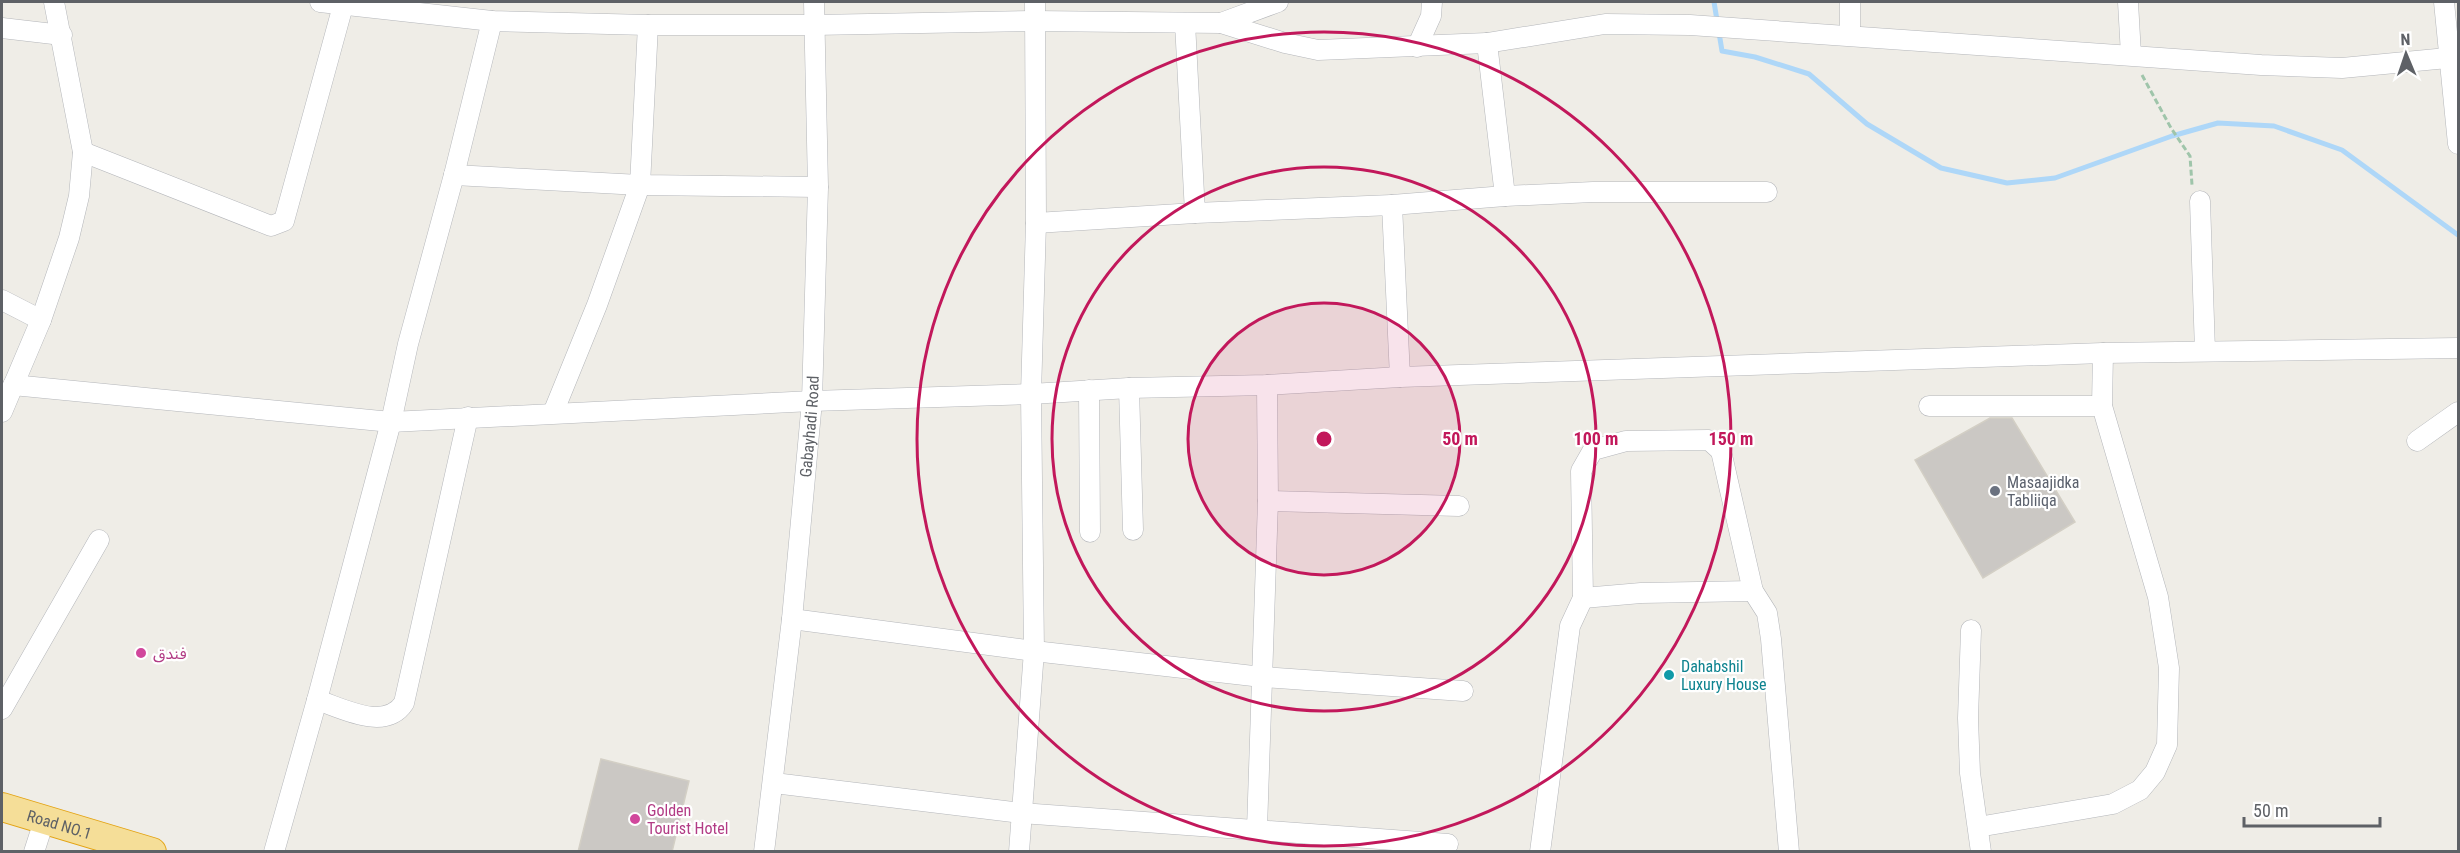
<svg xmlns="http://www.w3.org/2000/svg" width="2460" height="853" font-family="'Roboto Condensed','Noto Sans Arabic',sans-serif">
  <rect width="100%" height="100%" fill="#efede7"/>
  <g fill="none" stroke-linecap="round" stroke-linejoin="round">
    <!-- stream -->
    <polyline stroke="#aed7f8" stroke-width="5" points="1714,2 1722,51 1755,57 1809,74 1867,124 1941,168 2007,183 2055,178 2172,136 2218,123 2274,126 2342,150 2458,235"/>
  </g>
  <!-- building -->
  <g fill="#cbc8c4" stroke="#d3cfc5" stroke-width="1.5">
    <polygon points="1990,418 2012,418 2075,522 1983,578 1915,460"/>
    <polygon points="601,759 689,781 672,852 578,852"/>
  </g>
  <g fill="none" stroke-linecap="round" stroke-linejoin="round">
    <!-- minor casing -->
    <g stroke="#b4b6ba" stroke-width="21">
      <g id="minor">
        <polyline points="320,2 492,21 648,25"/>
        <polyline points="2128,2 2131,55"/>
        <polyline points="2444,2 2458,144"/>
        <polyline points="1185,23 1195,213"/>
        <polyline points="1221,23 1278,2"/>
        <polyline points="2,28 62,35"/>
        <polyline points="1850,35 1850,2"/>
        <polyline points="1487,43 1505,196"/>
        <polyline points="1417,47 1431,16 1432,2"/>
        <polyline points="83,152 271,226 284,221 344,2"/>
        <polyline points="454,175 640,185 818,187"/>
        <polyline points="2200,201 2205,351"/>
        <polyline points="1392,205 1505,196 1593,192 1767,192"/>
        <polyline points="1036,223 1195,213 1392,205 1400,377"/>
        <polyline points="2,300 41,320"/>
        <polyline points="13,385 391,422 812,401 1031,394 1129,388 1267,385 1400,377 2103,353 2458,348"/>
        <polyline points="1129,388 1133,530"/>
        <polyline points="1089,390 1090,532"/>
        <polyline points="1929,406 2102,406"/>
        <polyline points="2,412 41,320 69,238 79,196 83,152 54,2"/>
        <polyline points="553,413 597,305 640,185 648,25 814,25 1034,21 1221,23 1285,43 1318,50 1487,43 1605,24 1690,25 2261,65 2342,68 2458,57"/>
        <polyline points="2417,441 2458,412"/>
        <polyline points="1268,501 1459,506"/>
        <polyline points="1583,598 1641,593 1753,591"/>
        <polyline points="792,619 1034,651 1262,677 1463,691"/>
        <polyline points="1971,630 1968,718 1970,773 1981,852"/>
        <path d="M317,700C342,708 385,732 404,703L468,417"/>
        <polyline points="2,709 99,540"/>
        <polyline points="774,783 1021,813 1448,844"/>
        <polyline points="1978,827 2113,804 2140,790 2155,772 2167,745 2169,668 2158,597 2102,406 2103,353"/>
        <polyline points="1257,829 1268,501 1267,385"/>
        <polyline points="34,852 44,821"/>
        <polyline points="274,852 317,700 391,422 408,344 454,175 492,21"/>
        <path id="s1" d="M764,852L792,619L812,401L818,187L814,2"/>
        <polyline points="1019,852 1034,651 1031,394 1036,223 1035,2"/>
        <polyline points="1540,852 1570,626 1583,598 1581,471 1593,450 1626,441 1709,440 1721,451 1753,591 1767,613 1771,639 1789,852"/>
      </g>
    </g>
    <!-- highway casing -->
    <g stroke="#e3a313" stroke-width="30">
      <g id="highway">
        <path id="s2" d="M2,807L152,852"/>
      </g>
    </g>
    <!-- path -->
    <polyline stroke="#9fc5aa" stroke-width="3" stroke-dasharray="6 3" stroke-linecap="butt" points="2142,75 2171,128 2190,156 2192,185"/>
    <!-- minor -->
    <use href="#minor" stroke="#fff" stroke-width="20"/>
    <!-- highway -->
    <use href="#highway" stroke="#f5de98" stroke-width="28"/>
  </g>
  <!-- distance rings -->
  <circle cx="1324" cy="439" r="136" fill="#c2185b" fill-opacity=".12"/>
  <g fill="none" stroke="#c2185b" stroke-width="3">
    <circle cx="1324" cy="439" r="136"/>
    <circle cx="1324" cy="439" r="272"/>
    <circle cx="1324" cy="439" r="407"/>
  </g>
  <!-- markers -->
  <circle fill="#6b7280" stroke="#fff" stroke-width="2" cx="1995" cy="491" r="6"/>
  <g fill="#d1479c" stroke="#fff" stroke-width="2">
    <circle cx="141" cy="653" r="6"/>
    <circle cx="635" cy="819" r="6"/>
  </g>
  <circle fill="#0f9aa8" stroke="#fff" stroke-width="2" cx="1669" cy="675" r="6"/>
  <g text-anchor="middle" stroke-width="4.5" stroke-linejoin="round" paint-order="stroke">
    <!-- street labels -->
    <g font-size="16" fill="#5e6166" stroke="#fff">
      <text dy="6" stroke="none"><textPath href="#s1" startOffset="428">Gabayhadi Road</textPath></text>
      <text dy="6" stroke="none"><textPath href="#s2" startOffset="60">Road NO.1</textPath></text>
    </g>
    <!-- worship labels -->
    <g font-size="16" fill="#5b616d" stroke="#fff" text-anchor="start">
      <text x="2007" y="488">Masaajidka<tspan x="2007" dy="18">Tabliiqa</tspan></text>
    </g>
    <!-- hotel labels -->
    <g font-size="16" fill="#b23c85" stroke="#fff" text-anchor="start">
      <text x="153" y="659">فندق</text>
      <text x="647" y="816">Golden<tspan x="647" dy="18">Tourist Hotel</tspan></text>
    </g>
    <!-- culture labels -->
    <g font-size="16" fill="#0d838f" stroke="#fff" text-anchor="start">
      <text x="1681" y="672">Dahabshil<tspan x="1681" dy="18">Luxury House</tspan></text>
    </g>
  </g>
  <circle cx="1324" cy="439" r="9" fill="#c2185b" stroke="#fff" stroke-width="3"/>
  <g font-size="18" text-anchor="middle" font-weight="bold" fill="#c2185b" stroke="#fff" stroke-width="4.5" stroke-linejoin="round" paint-order="stroke">
    <text x="1460" y="445">50 m</text>
    <text x="1596" y="445">100 m</text>
    <text x="1731" y="445">150 m</text>
  </g>
  <!-- border -->
  <rect width="2460" height="853" fill="none" stroke="#5e6166" stroke-width="6"/>
  <!-- north arrow -->
  <g transform="translate(2406 54) rotate(358)" stroke="#ffffff" stroke-width="4.5" paint-order="stroke">
  <path d="M0-4.5L10 22L0 15L-10 22Z" fill="#5e6166"/>
  <text y="-9" font-size="16" font-weight="bold" text-anchor="middle" fill="#5e6166">N</text>
  </g>
  <!-- scale -->
  <path d="M2244 817v9h136v-9" fill="none" stroke="#5e6166" stroke-width="3"/>
  <text x="2253" y="817" font-size="18" fill="#5e6166" stroke="#ffffff" stroke-width="4.5" paint-order="stroke">50 m</text>
</svg>
